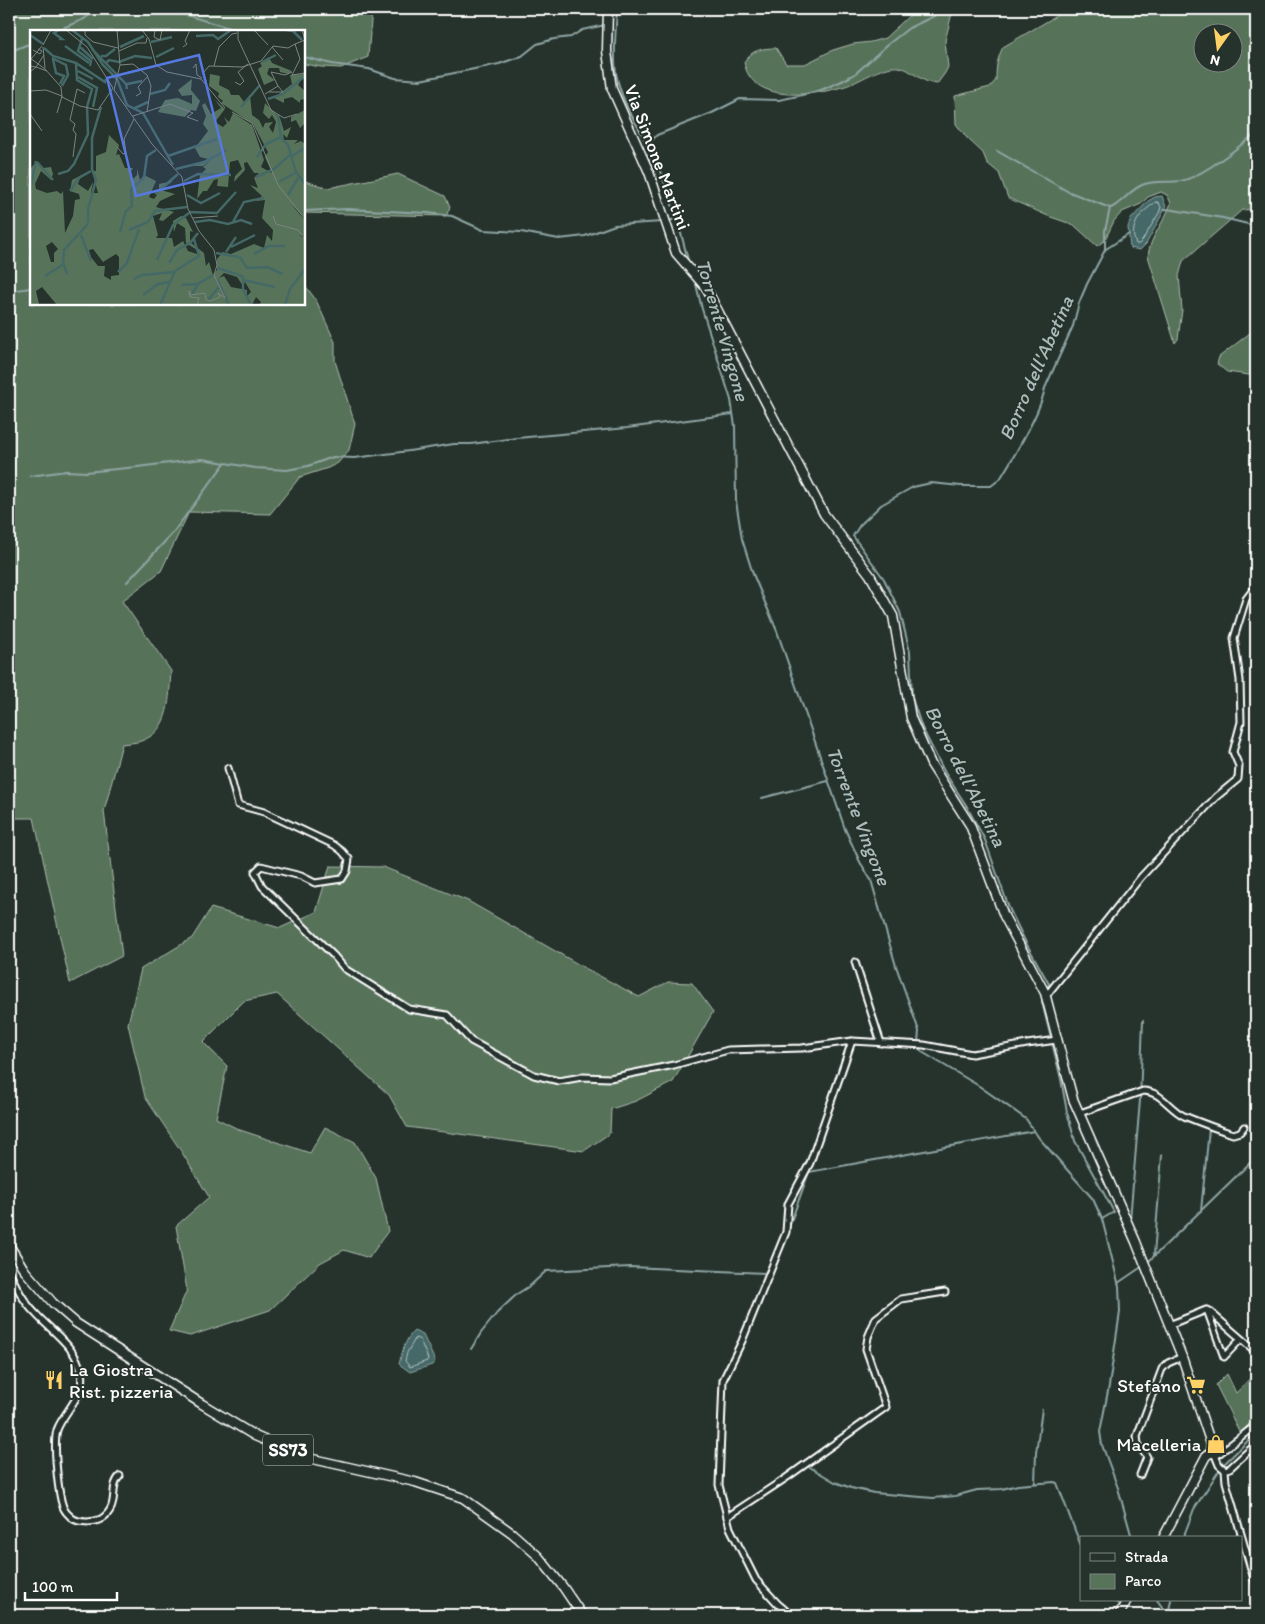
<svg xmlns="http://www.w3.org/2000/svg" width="1265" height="1624" font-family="Itim,sans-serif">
  <rect width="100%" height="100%" fill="#26332d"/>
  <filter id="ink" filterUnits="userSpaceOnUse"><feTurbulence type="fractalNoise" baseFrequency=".02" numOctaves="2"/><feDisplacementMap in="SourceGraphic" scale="10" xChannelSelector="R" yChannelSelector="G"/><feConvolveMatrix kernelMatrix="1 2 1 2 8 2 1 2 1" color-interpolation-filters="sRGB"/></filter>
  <g filter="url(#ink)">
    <!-- green -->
    <g fill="#57735a" stroke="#abb9ac" fill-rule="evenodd">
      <path d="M9,9H372L368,57L341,68L321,67L304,64V31H31V304H304V284L316,300L335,342V361L355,424L349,450L338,463L328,468L300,477L270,514L189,512L161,571L122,601L171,671C169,696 171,731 141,741C135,743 128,743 122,744L104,811L122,956L70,983L34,818H9V709L12,707L9,703Z"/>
      <path d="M918,9H953L945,41L948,67L945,73L937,84C921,83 910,68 899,67C881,65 859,83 842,87C812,96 751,104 744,62C751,50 762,48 776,48L786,64H805L833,50L853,44L871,42L885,38L911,14Z"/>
      <path d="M1068,9H1256V209L1242,210L1183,261L1179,276L1182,310L1178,339L1175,343L1148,256C1150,236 1165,222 1171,203L1167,195L1161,192L1148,197L1141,204L1122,212L1114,221L1105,240L1097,246L1074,225L1048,216L1008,198L999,173L987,163L983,153L967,138L956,124L955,96L990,87L996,80C996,67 997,59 1003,47ZM1232,32V62H1202V32Z"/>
      <polygon points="398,174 445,196 450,207 446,216 304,213 304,179 305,181 328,188"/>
      <polygon points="1256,331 1256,376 1227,372 1217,364 1219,357 1250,333"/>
      <polygon points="330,866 383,867 468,901 583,967 639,997 668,982 692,983 713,1012 673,1082 636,1101 611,1109 610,1133 584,1151 407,1127 389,1095 277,994 244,1001 203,1042 227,1066 216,1118 240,1130 310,1153 325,1127 355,1142 376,1178 388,1231 369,1258 344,1250 320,1263 270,1310 190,1336 169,1331 187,1290 176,1226 209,1197 181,1151 145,1097 128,1024 141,969 192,938 211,908 280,928 316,912"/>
      <polygon points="1256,1372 1256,1417 1240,1433 1216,1385 1227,1374 1236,1393"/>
    </g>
    <!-- water -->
    <g fill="#446967" stroke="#8fa5a4">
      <polygon points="1162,196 1166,207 1146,244 1140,250 1130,248 1128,227 1131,219 1148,201 1155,197"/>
      <path d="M414,1331L423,1335L435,1361L432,1365L410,1372L399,1364C402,1353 405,1339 414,1331Z"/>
    </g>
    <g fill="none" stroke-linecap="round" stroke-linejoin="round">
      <!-- shore -->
      <g stroke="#b4c3c2" stroke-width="1">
        <path d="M1156,202L1159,203L1161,207L1159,213L1142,241L1139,244H1136C1128,226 1141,212 1156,202Z"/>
        <polygon points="416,1338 420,1340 428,1359 427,1361 410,1367 405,1361 407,1353"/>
      </g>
      <!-- stream -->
      <g stroke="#8fa5a4" stroke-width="2">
        <polyline points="154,9 186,15 239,31"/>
        <path d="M617,9C616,30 613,52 616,73C622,108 645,134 658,166C671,198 681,231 689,264"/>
        <polyline points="56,31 84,19 98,9"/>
        <polyline points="9,52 31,43"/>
        <polyline points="304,57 332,64 369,69 395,78 420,80 499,64 522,56 537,44 554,39 571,37 582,30 605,25"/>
        <polyline points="647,145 657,135 712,113 740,99 779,100 798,96 821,90 842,81 855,74 887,45 909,28 934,16 941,9"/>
        <polyline points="997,151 1067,191 1110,208"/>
        <path d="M1111,208C1123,202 1130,190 1142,185C1155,180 1168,183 1181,181C1202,177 1239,147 1256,133"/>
        <polyline points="1163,210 1167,209 1223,218 1256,226"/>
        <polyline points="304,211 347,209 428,213 452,216 483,230 521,232 559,239 585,236 615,225 662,222"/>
        <polyline points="667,221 677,219"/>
        <polyline points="1106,249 1129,234"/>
        <polyline points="695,280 702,309 731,400 735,426 736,501 742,539 753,574 777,631 845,829 860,862 871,880 896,966 919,1031 918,1043"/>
        <polyline points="9,291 31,288"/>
        <polyline points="30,476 66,471 86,472 137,467 202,459 255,468 287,470 308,466 333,457 354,458 409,451 454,444 471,444 517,438 627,428 733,414"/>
        <polyline points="127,582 172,534 225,463"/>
        <polyline points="762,798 828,781"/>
        <path d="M1046,990L1049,984L1026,943L1009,908L985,840L966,805L945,773L922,728L912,698L910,652L900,612L884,579L853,536L860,525L881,505L913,487L931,483L961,486H991L1000,479C1014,456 1040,414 1045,388L1073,326L1079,303L1087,284L1105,250V231L1110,208"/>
        <polyline points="1043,997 1042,1002 1061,1079 1067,1112 1075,1141 1114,1212 1102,1219"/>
        <polyline points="918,1047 922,1052 979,1086 1026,1119 1039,1138 1093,1199 1102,1219 1119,1286 1120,1312 1109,1386 1100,1432 1102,1445 1118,1488 1132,1538"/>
        <polyline points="1201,1211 1209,1129"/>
        <polyline points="1130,1220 1140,1100 1143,1020"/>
        <polyline points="789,1227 809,1172 1034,1131"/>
        <polyline points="1154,1255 1162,1155"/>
        <polyline points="1147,1263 1256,1157"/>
        <polyline points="1118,1283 1143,1266"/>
        <polyline points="471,1349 481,1333 497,1313 517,1294 531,1285 546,1271 630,1267 765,1273 774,1256"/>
        <polyline points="808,1466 835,1482 851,1488 874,1493 933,1498 955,1496 977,1490 1002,1489 1018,1485 1054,1482 1057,1483 1081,1546"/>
        <polyline points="1035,1483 1036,1453 1042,1409"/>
        <polyline points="1183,1538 1194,1509 1222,1466 1256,1433"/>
        <polyline points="1115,1600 1120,1607"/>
        <polyline points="1157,1600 1168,1615"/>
        <polyline points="1168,1615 1171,1600"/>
      </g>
      <!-- street casing -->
      <g stroke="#fff" stroke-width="9">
        <g id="street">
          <polyline points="228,768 238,805 264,812 334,845 342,851 349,859 347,871 342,879 315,883 301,876 261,866 255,872 262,886 333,955 345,969 409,1009 447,1015 471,1041 534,1075 559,1081 582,1077 610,1078 674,1065 728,1050 802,1048 852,1041 924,1045 972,1054 1027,1044 1057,1040"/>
          <polyline points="855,962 881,1043"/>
          <polyline points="1046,996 1141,877 1216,797 1238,779 1239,766 1233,752 1241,722 1240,680 1234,638 1246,599 1256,586"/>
          <path d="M1080,1113L1143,1091C1161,1091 1169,1109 1184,1116C1199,1122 1217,1129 1233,1134L1240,1132L1244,1127"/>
          <path d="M9,1271C16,1286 23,1301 35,1313C51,1331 76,1346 81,1372C86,1395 64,1411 57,1430C53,1443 58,1497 64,1509C66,1513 69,1515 72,1518C79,1523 93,1523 101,1519C121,1507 108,1487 120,1476"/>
          <polyline points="1207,1310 1224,1357 1241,1339"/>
          <polyline points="1169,1325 1206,1310 1209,1311 1254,1350"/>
          <polyline points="1215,1455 1219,1465 1225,1470"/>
          <polyline points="1216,1456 1256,1425"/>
          <polyline points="1225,1470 1226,1482 1256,1586"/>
          <polyline points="1225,1470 1230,1468 1256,1444"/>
          <polyline points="1140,1475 1147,1457 1138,1444 1137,1436 1162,1369 1168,1363 1182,1357"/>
          <polyline points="727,1517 786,1478 886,1407 866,1349 868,1337 876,1318 901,1299 945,1292"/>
          <polyline points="791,1615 778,1604 756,1580 730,1528 719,1485 723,1380 742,1341 786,1232 788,1204 810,1163 852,1041"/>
        </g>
      </g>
      <!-- secondary casing -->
      <g stroke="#fff" stroke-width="11">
        <g id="secondary">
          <polyline points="608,9 607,51 612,89 649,172 676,253 706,288 824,514 870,575 893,616 911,718 931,764 970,825 1004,916 1045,993 1073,1099 1136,1242 1182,1357 1211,1444 1213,1453 1210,1453 1206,1456 1163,1538"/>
          <polyline points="1119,1615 1127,1600"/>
        </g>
      </g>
      <!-- primary casing -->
      <g stroke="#fff" stroke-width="11">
        <polyline id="primary" points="9,1245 25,1271 53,1303 76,1323 202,1404 255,1436 304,1457 415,1482 463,1498 512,1533 538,1556 563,1587 582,1615"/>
      </g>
      <!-- street -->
      <use href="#street" stroke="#26332d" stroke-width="5"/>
      <!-- secondary -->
      <use href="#secondary" stroke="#26332d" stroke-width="8"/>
      <!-- primary -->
      <use href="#primary" stroke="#26332d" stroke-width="8"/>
    </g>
  </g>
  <!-- icons -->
  <defs>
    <g id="restaurant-bare" transform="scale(1.5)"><path d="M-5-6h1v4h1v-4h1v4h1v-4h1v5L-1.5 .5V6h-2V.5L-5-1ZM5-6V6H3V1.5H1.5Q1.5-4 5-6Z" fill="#ffd166" stroke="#26332d" stroke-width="2.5" paint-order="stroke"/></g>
    <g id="supermarket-bare" transform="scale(1.5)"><path d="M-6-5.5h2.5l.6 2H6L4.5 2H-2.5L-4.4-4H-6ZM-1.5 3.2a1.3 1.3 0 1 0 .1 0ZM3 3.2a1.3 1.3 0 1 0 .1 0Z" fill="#ffd166" stroke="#26332d" stroke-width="2.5" paint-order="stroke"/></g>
    <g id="shop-bare" transform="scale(1.5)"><path d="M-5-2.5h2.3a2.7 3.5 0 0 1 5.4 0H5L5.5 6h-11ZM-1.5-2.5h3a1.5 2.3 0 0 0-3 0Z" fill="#ffd166" stroke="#26332d" stroke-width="2.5" paint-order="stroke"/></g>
  </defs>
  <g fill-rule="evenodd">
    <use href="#restaurant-bare" x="54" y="1380"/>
    <use href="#supermarket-bare" x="1196" y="1385"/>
    <use href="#shop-bare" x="1216" y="1444"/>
  </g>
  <g text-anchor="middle" stroke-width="4" stroke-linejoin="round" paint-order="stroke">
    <!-- shield labels -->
    <rect fill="#26332d" stroke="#bec2c0" stroke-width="1" x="263" y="1434.5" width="50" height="31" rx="4"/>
    <g font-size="18" font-weight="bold" fill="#fff">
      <text x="288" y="1456">SS73</text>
    </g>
    <!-- street labels -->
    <g font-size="19" fill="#fff" stroke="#26332d">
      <text transform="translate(658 157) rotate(69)" y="7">Via Simone Martini</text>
    </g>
    <!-- poi labels -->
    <g font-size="19" fill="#fff" stroke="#26332d" text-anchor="end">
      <text x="69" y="1376" text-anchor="start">La Giostra<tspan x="69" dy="22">Rist. pizzeria</tspan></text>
      <text x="1181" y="1392">Stefano</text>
      <text x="1201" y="1451">Macelleria</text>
    </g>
    <!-- water labels -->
    <g font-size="20" font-style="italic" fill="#abbcbb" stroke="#26332d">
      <text transform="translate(723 330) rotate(74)" y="7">Torrente Vingone</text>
      <text transform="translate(1036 368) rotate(-66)" y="7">Borro dell'Abetina</text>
      <text transform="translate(966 776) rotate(63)" y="7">Borro dell'Abetina</text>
      <text transform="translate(859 816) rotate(69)" y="7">Torrente Vingone</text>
    </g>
  </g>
  <!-- overview -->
  <g transform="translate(30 30)">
    <rect width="275" height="275" fill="#26332d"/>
    <path d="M239,27L242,33L262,41L258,44L250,42L249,38H239L237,44L245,50L234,55L228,39L232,36L230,33ZM180,44L190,46L189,55L199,60L201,65H209L214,72L220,65L222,85L229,90L233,98L235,93L243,92L239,97L243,103L246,92L242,85L239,89L233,83L235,73L250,88L254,101L261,97L257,108L253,104L254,110H268L264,114L271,111L275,114V188L260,173L275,190V206L269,205L275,208V275H229L231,272L226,267L222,275H27L12,257L6,261L9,274L13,275H0V139L7,131L13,138L21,137L23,144L21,150L11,141L5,154L6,159L17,163L27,161L31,164L33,161L35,203L43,186L45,170L50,169L49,164L40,161L42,150L59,141L50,148L48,154L58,161L63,152L61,163H68L62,141H66V126L76,122L79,105L89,115L86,125L89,124L95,138H103L100,143L102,150L107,145V139L110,150L114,145L126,151L119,167L124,169L127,165L125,162L129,160V154L143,151L131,160L145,164L130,171L126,177L144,182L133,191L129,190L132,183L123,186L128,205L126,208H142L144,217L153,211L158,221L167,224V220L156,213L155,198L147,193L144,202L143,191L151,186L156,188L163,202L160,201V212L174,223L176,236L179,232L183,245L187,240V229L193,222L201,224L224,214L234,218L237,205L242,211L243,200L232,188L235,170L226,171L232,166L220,155L228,158L224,148L229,143H224L217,132L214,133L215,140L204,152L205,146L212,139L208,130L200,132L198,157L187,156L188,149L184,150L177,161H173L167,169L170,145L176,139L173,137L181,130L173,136H162L178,129L170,127L165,118L178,101L173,94L176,86L172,75L175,73L181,84L191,78L185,70L195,79L185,92L193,97L197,93L194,87L199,92L203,83L222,95L234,130L231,137L242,143L235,127L238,122L223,94L191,73L193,71L188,67L189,63L179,56ZM22,212L28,219L24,223V232H21L16,216ZM63,219L73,232L86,224L89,227V245L81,246V250L74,246L75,236H68L61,227L59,220ZM194,243L207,247L213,256L215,252L221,262L217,266V260L201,257L194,246L189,248ZM275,44L268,55L275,61V69L270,70V73L262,67L254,69V73L244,68L262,54L260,45ZM162,49L161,60L170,71L166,81L161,80L155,87L128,82L135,70L148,68L162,74V65L152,66L148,60ZM275,80V93L270,98L266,90L261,92V87Z" fill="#57735a" fill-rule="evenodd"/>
    <path fill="none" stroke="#446967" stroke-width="2.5" d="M42,0L58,12L73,35L87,49L97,75L113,83L143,135M256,0L263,1L272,10M0,5L13,14M166,6L183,5L188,9L201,0M29,9H32L24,3L29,0M52,9L48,21L61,31L60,36M121,12L142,7M35,16L59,33M49,16L63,29M90,17L114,6M14,18L23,26L46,33L75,52L76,49M62,19L96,54L97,59M71,26H76L85,19M126,27L144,18M22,28L36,35L38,45L32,56M23,29L26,43L34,46L30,54M232,32L246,25M76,33L79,30L89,32L105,26L122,28M48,41L63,49M48,47L67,58L63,77M97,54L112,51M120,64L135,60L140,53M238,69L253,64L275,46M211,77L230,55M103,79L118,72M248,85L251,108L258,115L266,142L275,154M138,126L187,109M262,126L275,118M227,127L236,114L251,107M7,132L23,150M146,139L174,132L197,120M28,144L38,141L44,134L58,104L57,77L62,59L47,50L46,33M226,147L244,139L260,125M114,148L117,126L126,120M154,151L168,144L201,145M249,152L265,143M0,160L6,131M40,161L49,148L61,141M125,164L148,144M157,165L171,173L190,163M258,165L268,148M159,182L187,183L206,162M165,192L180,190L198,194L211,190L222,194M203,192L214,172L234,168M58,193V179L66,150L62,139V108L71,77M99,200L118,192L125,181L157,177M90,202L96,181L102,176L101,159L114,148M51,205L61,231M201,217L225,205M196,222L206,207M186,223L209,227M224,224L239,216H255M210,227L217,238L237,237L253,244M127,230L143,195L159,183M139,233L147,220L160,213L168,203M187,238L206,244M88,242L97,233L109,199M37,244L33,233L34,220L58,194M207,244L213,247V259L221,275M15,246L32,235M104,249L112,245L145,242M187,249L199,275M213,250L245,257M151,255L167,254M162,264L168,254L183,245M113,265L128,254L140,252M178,270L189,257M130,275L145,241L169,226L164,209M255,275L260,259L275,239"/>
    <path fill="none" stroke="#7d8581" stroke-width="1" d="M36,0L57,17L83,58M55,0V5L63,12L88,18M87,0L90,35L84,60L122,114L152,147L158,179L169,201L184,220L187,235L184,245L195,268L188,263L190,267L181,271L176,270L175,263L161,265L159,261L160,267L169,268L167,275M112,0L119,9L126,35L137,42L171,49L195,78M125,0L124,7L130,10L132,0M208,0V9L241,80L254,88L267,84M224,0L238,15M272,0L275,10L265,14L270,29L262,45L275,43M13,15L21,0M13,17L15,38M153,17L157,14L155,11L160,0M242,17L253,30M3,20L10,24L12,21L8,19M89,21L107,13H116L117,8M0,28L15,39L31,57L32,67L50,76L68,80L83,58M1,29L12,16M90,35L103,34L117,45L121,56L117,82M0,36L6,37L14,25M184,36L189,17L202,4L207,3M163,38L166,34L167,45L172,48M0,42L6,37L17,41M176,51L173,43L179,36L212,37L231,31L243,16L258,18L265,14M205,52L210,55L214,51L208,42L218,34M0,61L16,60L32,66L27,83M239,62H253L248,56M235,64L248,56L241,42L255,45L262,42M106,66L111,63L108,57L118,46M202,82L222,93L248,155L275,189M0,84L12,101M103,86L140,74L163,83L157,87L168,91M87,117L93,124L96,123L94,109L104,89M43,127L46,104L43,100L45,94L40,90L47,59L55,63M243,186L246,194L268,200L275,209M163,188L188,186"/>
    <path fill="#567ae2" fill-opacity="0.15" stroke="#567ae2" stroke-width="2.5" d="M169,25L198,143L106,166L77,48Z"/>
    <rect width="275" height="275" fill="none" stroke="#fff" stroke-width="2.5"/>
  </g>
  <!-- margin -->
  <rect width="1265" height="1624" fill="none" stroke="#26332d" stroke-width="30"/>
  <rect x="15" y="15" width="1235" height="1594" fill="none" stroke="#fff" stroke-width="2" filter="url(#ink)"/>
  <!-- legend -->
  <rect x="1080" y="1536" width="162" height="65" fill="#26332d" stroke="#7d8581"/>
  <rect x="1090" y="1553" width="25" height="8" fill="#26332d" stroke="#7d8581"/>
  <text x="1125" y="1562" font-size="15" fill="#ffffff">Strada</text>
  <rect x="1090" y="1574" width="25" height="15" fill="#57735a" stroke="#7d8581"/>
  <text x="1125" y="1586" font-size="15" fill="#ffffff">Parco</text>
  <!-- north arrow -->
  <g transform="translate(1218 48) rotate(194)"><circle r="24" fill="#26332d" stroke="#7d8581"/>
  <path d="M0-4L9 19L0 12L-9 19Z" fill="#ffd166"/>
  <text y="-8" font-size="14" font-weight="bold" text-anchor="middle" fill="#ffffff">N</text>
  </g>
  <!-- scale -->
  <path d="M25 1592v8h92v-8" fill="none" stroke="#ffffff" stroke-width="2.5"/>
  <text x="32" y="1592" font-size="15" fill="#ffffff" stroke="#26332d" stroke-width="4" paint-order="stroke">100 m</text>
</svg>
